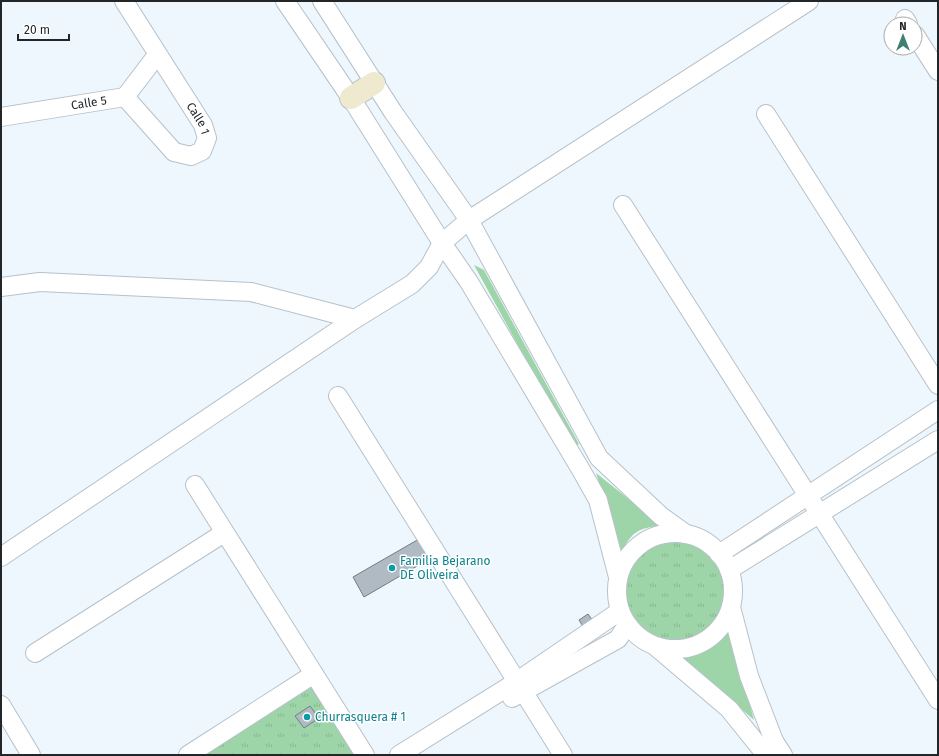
<svg xmlns="http://www.w3.org/2000/svg" width="939" height="756" font-family="'Fira Sans',sans-serif">
  <defs>
    <pattern id="grass-tufts" width="24" height="20" patternUnits="userSpaceOnUse"><rect width="24" height="20" fill="#9dd5a9"/><path d="M3 7l-1-3M5 7V3M7 7l1-3M15 17l-1-3M17 17v-4M19 17l1-3" fill="none" stroke="#87b791"/></pattern>
  </defs>
  <rect width="100%" height="100%" fill="#eef7fe"/>
  <!-- grass -->
  <g fill="url(#grass-tufts)">
    <circle cx="674" cy="592" r="50"/>
    <polygon points="312,687 355,755 201,755"/>
  </g>
  <!-- garden -->
  <g fill="#9dd5a9">
    <polygon points="474,265 484,270 579,444 574,447"/>
    <path d="M596,473L661,525C638,529 632,531 622,552Z"/>
    <path d="M729,626L754,720L682,657C702,653 720,646 729,626Z"/>
  </g>
  <!-- building -->
  <g fill="#afbac2" stroke="#737c84">
    <polygon points="419,539 431,558 364,597 353,577"/>
    <polygon points="588,614 596,625 586,631 579,620"/>
    <polygon points="310,706 319,718 304,728 295,716"/>
  </g>
  <g fill="none" stroke-linecap="round" stroke-linejoin="round">
    <!-- street casing -->
    <g stroke="#b7c1c9" stroke-width="20">
      <g id="street">
        <path id="s1" d="M124,1L203,125L207,138L202,151L191,156L174,152L125,97"/>
        <polyline points="285,1 351,98 442,243 469,282 581,470 598,500 618,577"/>
        <polyline points="905,19 908,24"/>
        <polyline points="915,35 938,71"/>
        <polyline points="766,114 938,385"/>
        <path id="s2" d="M1,117L125,97L157,55"/>
        <polyline points="623,205 938,700"/>
        <polyline points="1,287 40,282 251,292 355,319"/>
        <polyline points="338,396 563,755"/>
        <polyline points="195,485 365,755"/>
        <circle cx="675" cy="591" r="58"/>
        <polyline points="686,534 661,516 599,458 469,220 809,1"/>
        <polyline points="719,554 938,410"/>
        <polyline points="1,557 355,319 412,284 429,267 442,243 469,220 393,112 322,1"/>
        <polyline points="729,570 938,440"/>
        <polyline points="731,607 749,676 774,741 762,748"/>
        <polyline points="656,647 729,709 766,755"/>
        <polyline points="35,653 224,533"/>
        <polyline points="512,698 618,639 627,625"/>
        <polyline points="1,705 31,755"/>
        <polyline points="774,741 783,755"/>
        <polyline points="188,755 314,674"/>
        <polyline points="399,755 516,682 620,611"/>
      </g>
    </g>
    <!-- secondary casing -->
    <g stroke="#b7c1c9" stroke-width="24">
      <polyline id="secondary" points="351,98 374,83"/>
    </g>
    <!-- street -->
    <use href="#street" stroke="#fff" stroke-width="18"/>
    <!-- secondary -->
    <use href="#secondary" stroke="#eee9cf" stroke-width="22"/>
  </g>
  <!-- markers -->
  <g fill="#0f9aa8" stroke="#fff" stroke-width="1.5">
    <circle cx="392" cy="568" r="4"/>
    <circle cx="307" cy="717" r="4"/>
  </g>
  <g text-anchor="middle" stroke-width="3" stroke-linejoin="round" paint-order="stroke">
    <!-- street labels -->
    <g font-size="12" fill="#222629" stroke="#fff">
      <text dy="4" stroke="none"><textPath href="#s2" startOffset="89">Calle 5</textPath></text>
      <text dy="4" stroke="none"><textPath href="#s1" startOffset="139">Calle 1</textPath></text>
    </g>
    <!-- culture labels -->
    <g font-size="12" fill="#0d838f" stroke="#fff" text-anchor="start">
      <text x="400" y="565">Familia Bejarano<tspan x="400" dy="14">DE Oliveira</tspan></text>
      <text x="315" y="721">Churrasquera # 1</text>
    </g>
  </g>
  <!-- border -->
  <rect width="939" height="756" fill="none" stroke="#222629" stroke-width="4"/>
  <!-- north arrow -->
  <g transform="translate(903 36)"><circle r="19" fill="#ffffff" stroke="#a7a8a9"/>
  <path d="M0-3L7 15L0 10L-7 15Z" fill="#3f8070"/>
  <text y="-6" font-size="11" font-weight="bold" text-anchor="middle" fill="#222629">N</text>
  </g>
  <!-- scale -->
  <path d="M18 34v6h51v-6" fill="none" stroke="#222629" stroke-width="2"/>
  <text x="24" y="34" font-size="12" fill="#222629" stroke="#ffffff" stroke-width="3" paint-order="stroke">20 m</text>
</svg>
